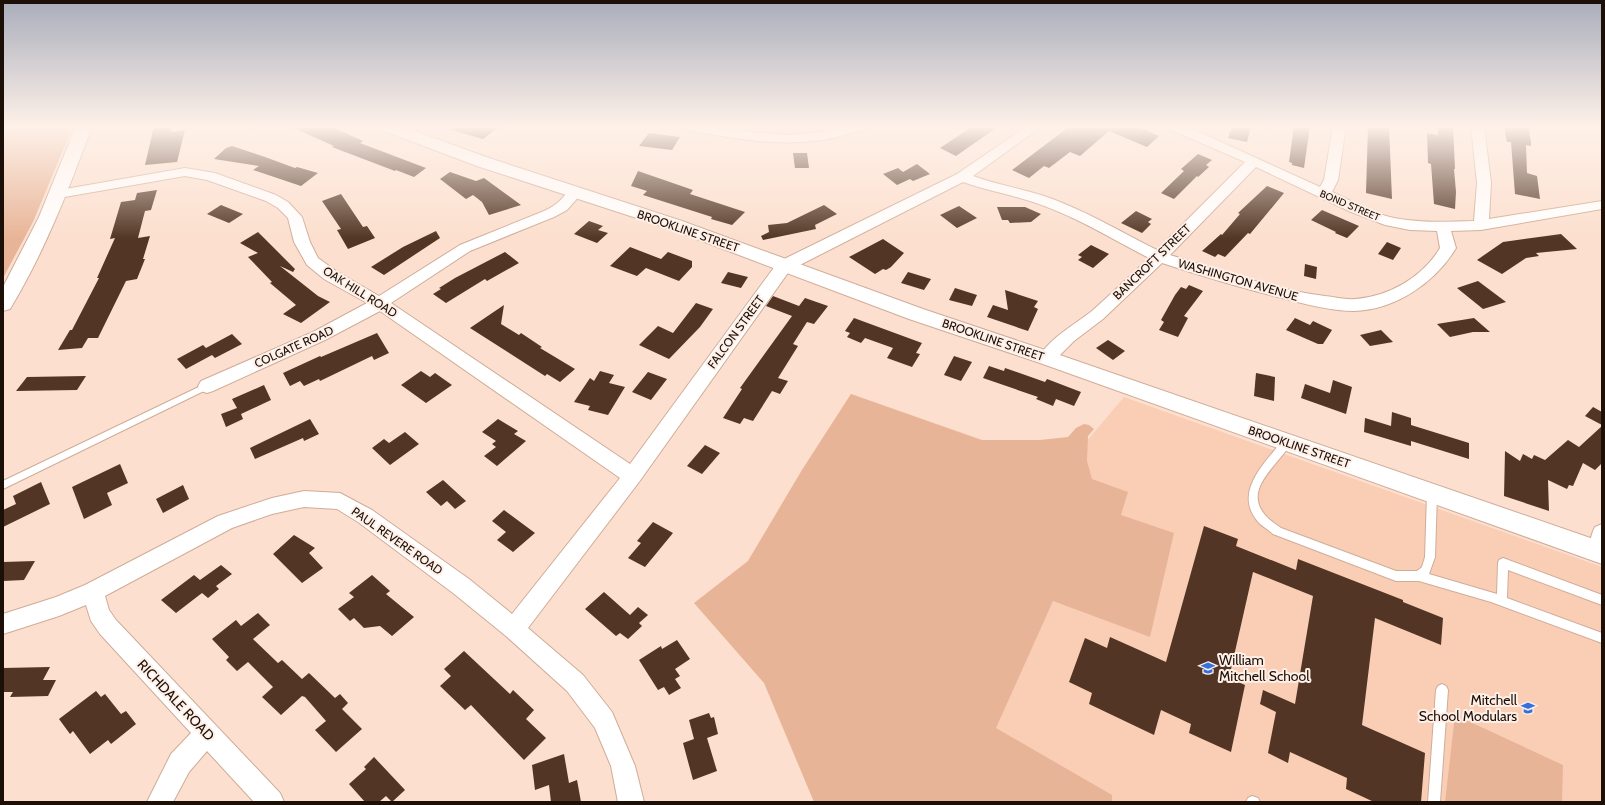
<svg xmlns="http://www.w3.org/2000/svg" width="1605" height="805" font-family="Cabin,sans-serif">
  <rect width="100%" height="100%" fill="#fcdfce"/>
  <!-- built -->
  <polygon fill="#faceb5" points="851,394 1064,468 1124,397 1602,567 1602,802 976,802 748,561 802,470"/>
  <!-- green -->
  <g fill="#e8b497">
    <polygon points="3,126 73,126 33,222 3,278"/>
    <polygon points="851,394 981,440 1040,440 1068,437 1076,428 1084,424 1089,425 1094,429 1088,436 1087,461 1092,479 1128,492 1121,515 1174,533 1150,637 1053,601 996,728 1112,795 1112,802 814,802 764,683 694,603 748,561 802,470"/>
    <polygon points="1455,715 1563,765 1562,802 1445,802"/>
  </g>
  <!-- building -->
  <g fill="#523524">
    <polygon points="154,126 172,126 171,132 185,130 177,162 145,165"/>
    <polygon points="289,126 330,126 363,141 360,143 426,168 414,177 396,170 395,171 332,147 334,146"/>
    <polygon points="452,126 500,126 483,139 451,130"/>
    <polygon points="973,126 999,126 956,156 940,148"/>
    <polygon points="1070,126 1136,126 1159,136 1147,147 1109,131 1080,156 1070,152 1049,168 1044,166 1029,178 1012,170"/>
    <polygon points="1232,126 1251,126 1247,142 1228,138"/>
    <polygon points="1294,126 1310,126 1304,168 1292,165 1292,163 1289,162"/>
    <polygon points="1368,126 1389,126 1392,199 1366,193"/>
    <polygon points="1437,126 1453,126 1455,169 1454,169 1456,192 1455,209 1434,204 1431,164 1428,163 1427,133 1438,135"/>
    <polygon points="1504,126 1528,126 1531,142 1531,146 1526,145 1527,173 1537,176 1540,199 1515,194 1511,142 1507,142"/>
    <polygon points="649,133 680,137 672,150 639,146"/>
    <polygon points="232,146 265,157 295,168 297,167 318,173 301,186 253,170 259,166 214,159 226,148"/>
    <polygon points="793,153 807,153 809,168 795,168"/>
    <polygon points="1198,154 1212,160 1206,165 1209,167 1198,177 1197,176 1174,199 1161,193 1184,171 1181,169"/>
    <polygon points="917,164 930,174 913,181 910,179 897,185 883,174 898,168 903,172"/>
    <polygon points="638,171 693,190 690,194 745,212 732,225 711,219 712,217 643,195 647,191 631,186"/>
    <polygon points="450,172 476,181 484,178 521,205 489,215 482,202 473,195 466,199 440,179"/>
    <polygon points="1267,186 1284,193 1250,234 1248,233 1225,257 1218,254 1215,257 1202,251 1221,234 1222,235 1240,214 1238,213"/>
    <polygon points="157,190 151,210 145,211 138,238 150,236 143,259 145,259 137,279 126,281 98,338 88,338 82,348 58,350 70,330 72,330 99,278 97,278 115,238 110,239 121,202 135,200 137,193"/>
    <polygon points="341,194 363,227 367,226 375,238 348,249 337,230 341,229 322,201"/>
    <polygon points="221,205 243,214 229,223 207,214"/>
    <polygon points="824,205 837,214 815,225 816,229 763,240 761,236 769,232 768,225 787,223"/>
    <polygon points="959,206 977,218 957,228 940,215"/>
    <polygon points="997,207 1025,207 1041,214 1031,222 1010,223 1008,220 1002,220"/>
    <polygon points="1322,210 1359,226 1347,238 1335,233 1336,232 1311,220"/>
    <polygon points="1136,211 1152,219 1148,222 1151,224 1142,233 1121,223"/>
    <polygon points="589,221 603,226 598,230 608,233 597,243 574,234"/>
    <polygon points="436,231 440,238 384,275 371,267 403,247"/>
    <polygon points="258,232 295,269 293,272 280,266 318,296 330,302 301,323 283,314 296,305 270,283 272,282 248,257 258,253 240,243"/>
    <polygon points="1561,234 1577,249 1536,253 1539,256 1526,258 1502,274 1477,260 1503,242"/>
    <polygon points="883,239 904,253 891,267 886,270 883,269 875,274 849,257"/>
    <polygon points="1387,242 1401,248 1393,260 1378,254"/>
    <polygon points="1091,245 1109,254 1093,268 1078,260 1082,257 1078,255"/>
    <polygon points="630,247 661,259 668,252 692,261 692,267 679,281 646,268 637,276 610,266"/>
    <polygon points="505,252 519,263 487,281 485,279 446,303 433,294 441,289 439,288 455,278"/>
    <polygon points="1305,264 1317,267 1316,279 1304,276"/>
    <polygon points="728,272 748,277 741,288 721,283"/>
    <polygon points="908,272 931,279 924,290 901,283"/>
    <polygon points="1478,281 1506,302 1483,309 1457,288"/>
    <polygon points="1189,285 1203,291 1184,316 1188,318 1178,337 1159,330 1164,322 1161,320 1175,295 1181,287 1186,289"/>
    <polygon points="955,288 977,295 972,306 949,300"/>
    <polygon points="1005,290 1038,301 1034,307 1038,309 1028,331 987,317 993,305 1008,310"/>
    <polygon points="773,296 799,306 805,298 828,306 814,324 807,322 793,344 798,346 778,378 788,381 780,394 772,391 753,421 744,418 740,424 723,418 742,389 740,388 792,316 766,306"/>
    <polygon points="696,303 713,309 700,327 669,359 639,345 658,326 673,333"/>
    <polygon points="504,305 501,324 519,335 521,333 542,347 540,348 575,369 560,382 547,374 545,376 470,328"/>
    <polygon points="854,318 922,343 916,353 920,354 912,367 887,358 893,348 865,338 861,343 847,337 850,333 845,331"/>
    <polygon points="1295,318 1310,325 1313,321 1332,330 1323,344 1318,344 1286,330"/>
    <polygon points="1474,318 1490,332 1473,332 1450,337 1437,324"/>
    <polygon points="1381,330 1393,342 1370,346 1360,335"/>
    <polygon points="377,333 389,353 374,360 372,356 320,381 319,379 304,386 300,381 290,386 283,373 320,356 321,357"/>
    <polygon points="232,334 242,344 215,358 212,355 186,369 177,359 203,345 206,348"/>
    <polygon points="1108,340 1125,351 1113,360 1096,348"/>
    <polygon points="954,356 972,362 961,381 944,375"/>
    <polygon points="989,366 1004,371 1005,368 1045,382 1047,379 1081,392 1074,406 1056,399 1053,406 1036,399 1038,397 983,378"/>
    <polygon points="421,371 430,377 435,373 452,385 426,403 401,385"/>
    <polygon points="600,371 614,375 609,383 625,387 608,415 588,410 590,406 574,402 590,378 594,381"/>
    <polygon points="648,372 667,379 651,400 632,392"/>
    <polygon points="1256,373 1275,377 1274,401 1254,396"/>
    <polygon points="86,376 77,390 16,391 27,377"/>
    <polygon points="1333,380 1352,387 1346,414 1301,398 1305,384 1330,393"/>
    <polygon points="264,385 271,400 241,414 243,419 226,427 221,414 237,408 232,399"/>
    <polygon points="1593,407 1602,412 1602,425 1585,416"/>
    <polygon points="1392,412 1411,418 1411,425 1469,443 1469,459 1411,441 1411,446 1364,432 1365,418 1391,426"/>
    <polygon points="310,419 319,434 304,441 303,438 255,459 250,448"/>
    <polygon points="498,419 518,431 514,434 526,441 497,466 484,456 496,447 492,444 496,441 482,432"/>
    <polygon points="1602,426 1602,463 1595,470 1583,463 1573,486 1569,485 1567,489 1548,480 1549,511 1504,496 1505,451 1520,461 1523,454 1532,459 1534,455 1545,460 1568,440 1579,447"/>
    <polygon points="405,432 419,444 390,465 372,448 384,439 389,443"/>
    <polygon points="705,445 720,453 702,474 687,466"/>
    <polygon points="120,464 128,483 107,493 112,505 84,519 72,487"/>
    <polygon points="443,480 466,501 455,509 447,501 441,506 426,492"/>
    <polygon points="41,482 50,504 3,527 3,510 16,504 13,496"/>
    <polygon points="183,485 189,499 163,513 156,499"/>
    <polygon points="504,510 535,533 513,552 497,540 506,532 492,521"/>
    <polygon points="653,522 673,533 645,567 628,558 641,543 637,541"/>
    <polygon points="1204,526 1238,539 1236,546 1296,570 1298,559 1403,600 1403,602 1443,618 1441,645 1375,618 1362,725 1425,753 1421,802 1374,802 1346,789 1347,778 1290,752 1288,763 1268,753 1276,712 1260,704 1263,690 1295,704 1313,596 1253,572 1229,678 1245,685 1231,752 1189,733 1191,724 1161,710 1154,735 1089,704 1092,693 1069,682 1085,638 1107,648 1110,637 1166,662"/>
    <polygon points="294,535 315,548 309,553 323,568 302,583 273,554"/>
    <polygon points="35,561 24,580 3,581 3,562"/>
    <polygon points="221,565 232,574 216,586 219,589 208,598 202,593 176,613 161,600 194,575 200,580"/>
    <polygon points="372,575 390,591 386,594 414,617 392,636 380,626 364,628 354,618 350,621 338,609 354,597 349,593"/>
    <polygon points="604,592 630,615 638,607 648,615 639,623 642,626 628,639 620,633 616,636 585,609"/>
    <polygon points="258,613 270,625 253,639 278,663 282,660 302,679 309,673 335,698 340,694 348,703 342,709 362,729 336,752 315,730 326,721 305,697 302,696 281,715 262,697 273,687 248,662 237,671 226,660 229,657 212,639 236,620 241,626"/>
    <polygon points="677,640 690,659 675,669 680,676 675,679 681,688 669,695 664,687 658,690 639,660 661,646 662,649"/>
    <polygon points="464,651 510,694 513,690 534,710 526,719 546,738 524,760 471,705 465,710 440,686 451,676 444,669"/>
    <polygon points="50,667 43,680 56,680 48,696 10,697 13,692 3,692 3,668"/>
    <polygon points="96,691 101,697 105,694 121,714 126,711 136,724 111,744 108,740 90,754 73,731 70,734 59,719"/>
    <polygon points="709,713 711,718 714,717 718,734 707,738 717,771 693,780 683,743 694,739 689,720"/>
    <polygon points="564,754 569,783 577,780 581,802 551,802 549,785 535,790 532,765"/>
    <polygon points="374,757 405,790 392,802 386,796 379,802 365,802 349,784 366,769 364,767"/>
  </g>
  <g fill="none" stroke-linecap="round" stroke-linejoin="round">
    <!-- lane casing -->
    <g stroke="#cfac98" stroke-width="2">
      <g id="lane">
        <polygon points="207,383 211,386 210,388 3,489 3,481"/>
        <path d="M1286,439L1289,440L1291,443C1279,465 1241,489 1266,516C1270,521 1276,524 1281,528L1396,571H1417L1422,567L1425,557L1427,494L1429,491L1432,490L1435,491L1437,494L1435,557L1429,574L1497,594L1498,563L1499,560L1503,558L1602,595V605L1508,570L1507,598L1602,633V643L1491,602L1419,581H1396L1273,534C1269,530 1263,527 1259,523C1232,493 1264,464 1283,440Z"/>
        <polygon points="1442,684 1446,686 1448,690 1440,802 1428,802 1436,690 1438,686"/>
        <polygon points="1252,796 1258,798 1260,802 1246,802 1248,798"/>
      </g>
    </g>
    <!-- street casing -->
    <g stroke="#cfac98" stroke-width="2">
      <g id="street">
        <path d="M681,126H711L762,133L792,135L820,132L844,126H865L864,129C847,134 830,140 813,141C771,146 728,137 687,130L682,129Z"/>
        <path d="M1027,126H1042L973,176C995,184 1018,188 1041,195C1081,208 1119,231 1157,250L1245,162L1169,129L1168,126H1186L1320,187L1324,180L1333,126H1346L1338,180L1332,192C1352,201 1373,214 1394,218C1420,223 1447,222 1474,221L1477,183L1471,126H1484L1491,183L1489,219L1602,201V209L1481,230L1451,231L1456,248C1435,283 1395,310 1354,311C1331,311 1304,304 1282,298C1241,288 1202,276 1162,263L1103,319L1074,341L1053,362L1047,364L1041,362L1038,358C1050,338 1074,325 1092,311C1111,294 1130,276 1149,258C1110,238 1072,214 1030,201C1008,194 985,190 963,182L790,270L639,482L528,628L583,675L612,712L635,766L644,802H618L611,766L595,728L567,691L506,636L453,593L358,522L337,509L304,507L272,514L232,528L105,596L109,610L116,620L280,793L284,802H254L207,751L189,772L173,802H147L171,754L191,733L100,634L91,621L86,605L59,616L3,634V614L56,597L85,585L218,516L272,498L304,491L340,493L372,510L469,579L512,614L620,478L380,311L325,340L213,391L207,393L201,391L198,386L201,381L313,332L367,303L324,279L307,265L294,242L288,218L278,208L266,201L207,180L185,176L59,198L54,197L52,194L54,191L185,168L215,173L276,195L288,202L302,217L310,242L318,258L336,271L379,296L460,245L544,211C548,209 552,207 556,204C565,198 567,187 580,190L582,193L567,210L554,217L470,251L391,303L630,464L778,262L957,174ZM1256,167L1351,212L1385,225L1410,230L1437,231L1440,248C1423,277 1388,297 1355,299C1346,300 1335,297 1325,296C1272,289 1221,271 1170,255Z"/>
        <path d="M1602,524V560L1593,558C1588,549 1590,536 1595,527Z"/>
      </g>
    </g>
    <!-- secondary casing -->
    <g stroke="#cfac98" stroke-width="2">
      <g id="secondary">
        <path d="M76,126H92C69,189 45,251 10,309L3,311V287L39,217Z"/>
        <polygon points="377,126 401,126 489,158 682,221 923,309 1054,353 1602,542 1602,564 1040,363 909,319 670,229 477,166 379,129"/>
      </g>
    </g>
    <!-- lane -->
    <use href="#lane" fill="#fff" fill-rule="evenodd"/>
    <!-- street -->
    <use href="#street" fill="#fff" fill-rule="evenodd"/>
    <!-- secondary -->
    <use href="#secondary" fill="#fff" fill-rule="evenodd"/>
  </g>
  <!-- sky -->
  <linearGradient id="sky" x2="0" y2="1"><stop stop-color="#a9adbb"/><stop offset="0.53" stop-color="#fef1e9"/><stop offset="1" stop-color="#fef1e9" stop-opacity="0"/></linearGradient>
  <rect width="1605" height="239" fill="url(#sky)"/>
  <!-- icons -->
  <defs>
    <g id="school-bare" transform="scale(1.08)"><path d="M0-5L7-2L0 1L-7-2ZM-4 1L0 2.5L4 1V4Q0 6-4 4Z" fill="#3470de" stroke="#feefe7" stroke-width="2.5" paint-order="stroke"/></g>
  </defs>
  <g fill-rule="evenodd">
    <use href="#school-bare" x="1208" y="668"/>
    <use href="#school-bare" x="1528" y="708"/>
  </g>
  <g text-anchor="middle" stroke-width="4" stroke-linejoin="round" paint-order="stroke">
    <!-- far-street labels -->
    <g font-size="10" fill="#1b0f08" stroke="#feefe7">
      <text transform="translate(1350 205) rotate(23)" y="4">BOND STREET</text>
    </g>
    <!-- street labels -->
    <g font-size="12" fill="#1b0f08" stroke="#feefe7">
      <text transform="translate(688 231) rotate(19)" y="4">BROOKLINE STREET</text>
      <text transform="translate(1152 262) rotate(-44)" y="4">BANCROFT STREET</text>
      <text transform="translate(1238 280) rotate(16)" y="4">WASHINGTON AVENUE</text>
      <text transform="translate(360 292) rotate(32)" y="4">OAK HILL ROAD</text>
      <text transform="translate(736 332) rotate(-54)" y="4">FALCON STREET</text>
      <text transform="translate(993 340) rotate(19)" y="4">BROOKLINE STREET</text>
      <text transform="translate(294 347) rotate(-24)" y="4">COLGATE ROAD</text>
      <text transform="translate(1299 447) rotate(19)" y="4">BROOKLINE STREET</text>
      <text transform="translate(397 541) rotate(35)" y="4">PAUL REVERE ROAD</text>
    </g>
    <!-- near-poi labels -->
    <g font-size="14" fill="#1b0f08" stroke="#feefe7" text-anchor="start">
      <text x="1219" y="665">William<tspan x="1219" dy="16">Mitchell School</tspan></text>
      <text x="1517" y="705" text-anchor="end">Mitchell<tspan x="1517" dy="16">School Modulars</tspan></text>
    </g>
    <!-- near-street labels -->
    <g font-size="14" fill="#1b0f08" stroke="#feefe7">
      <text transform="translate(176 700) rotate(47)" y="5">RICHDALE ROAD</text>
    </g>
  </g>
  <!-- border -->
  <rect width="1605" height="805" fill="none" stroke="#1b0f08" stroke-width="8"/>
</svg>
